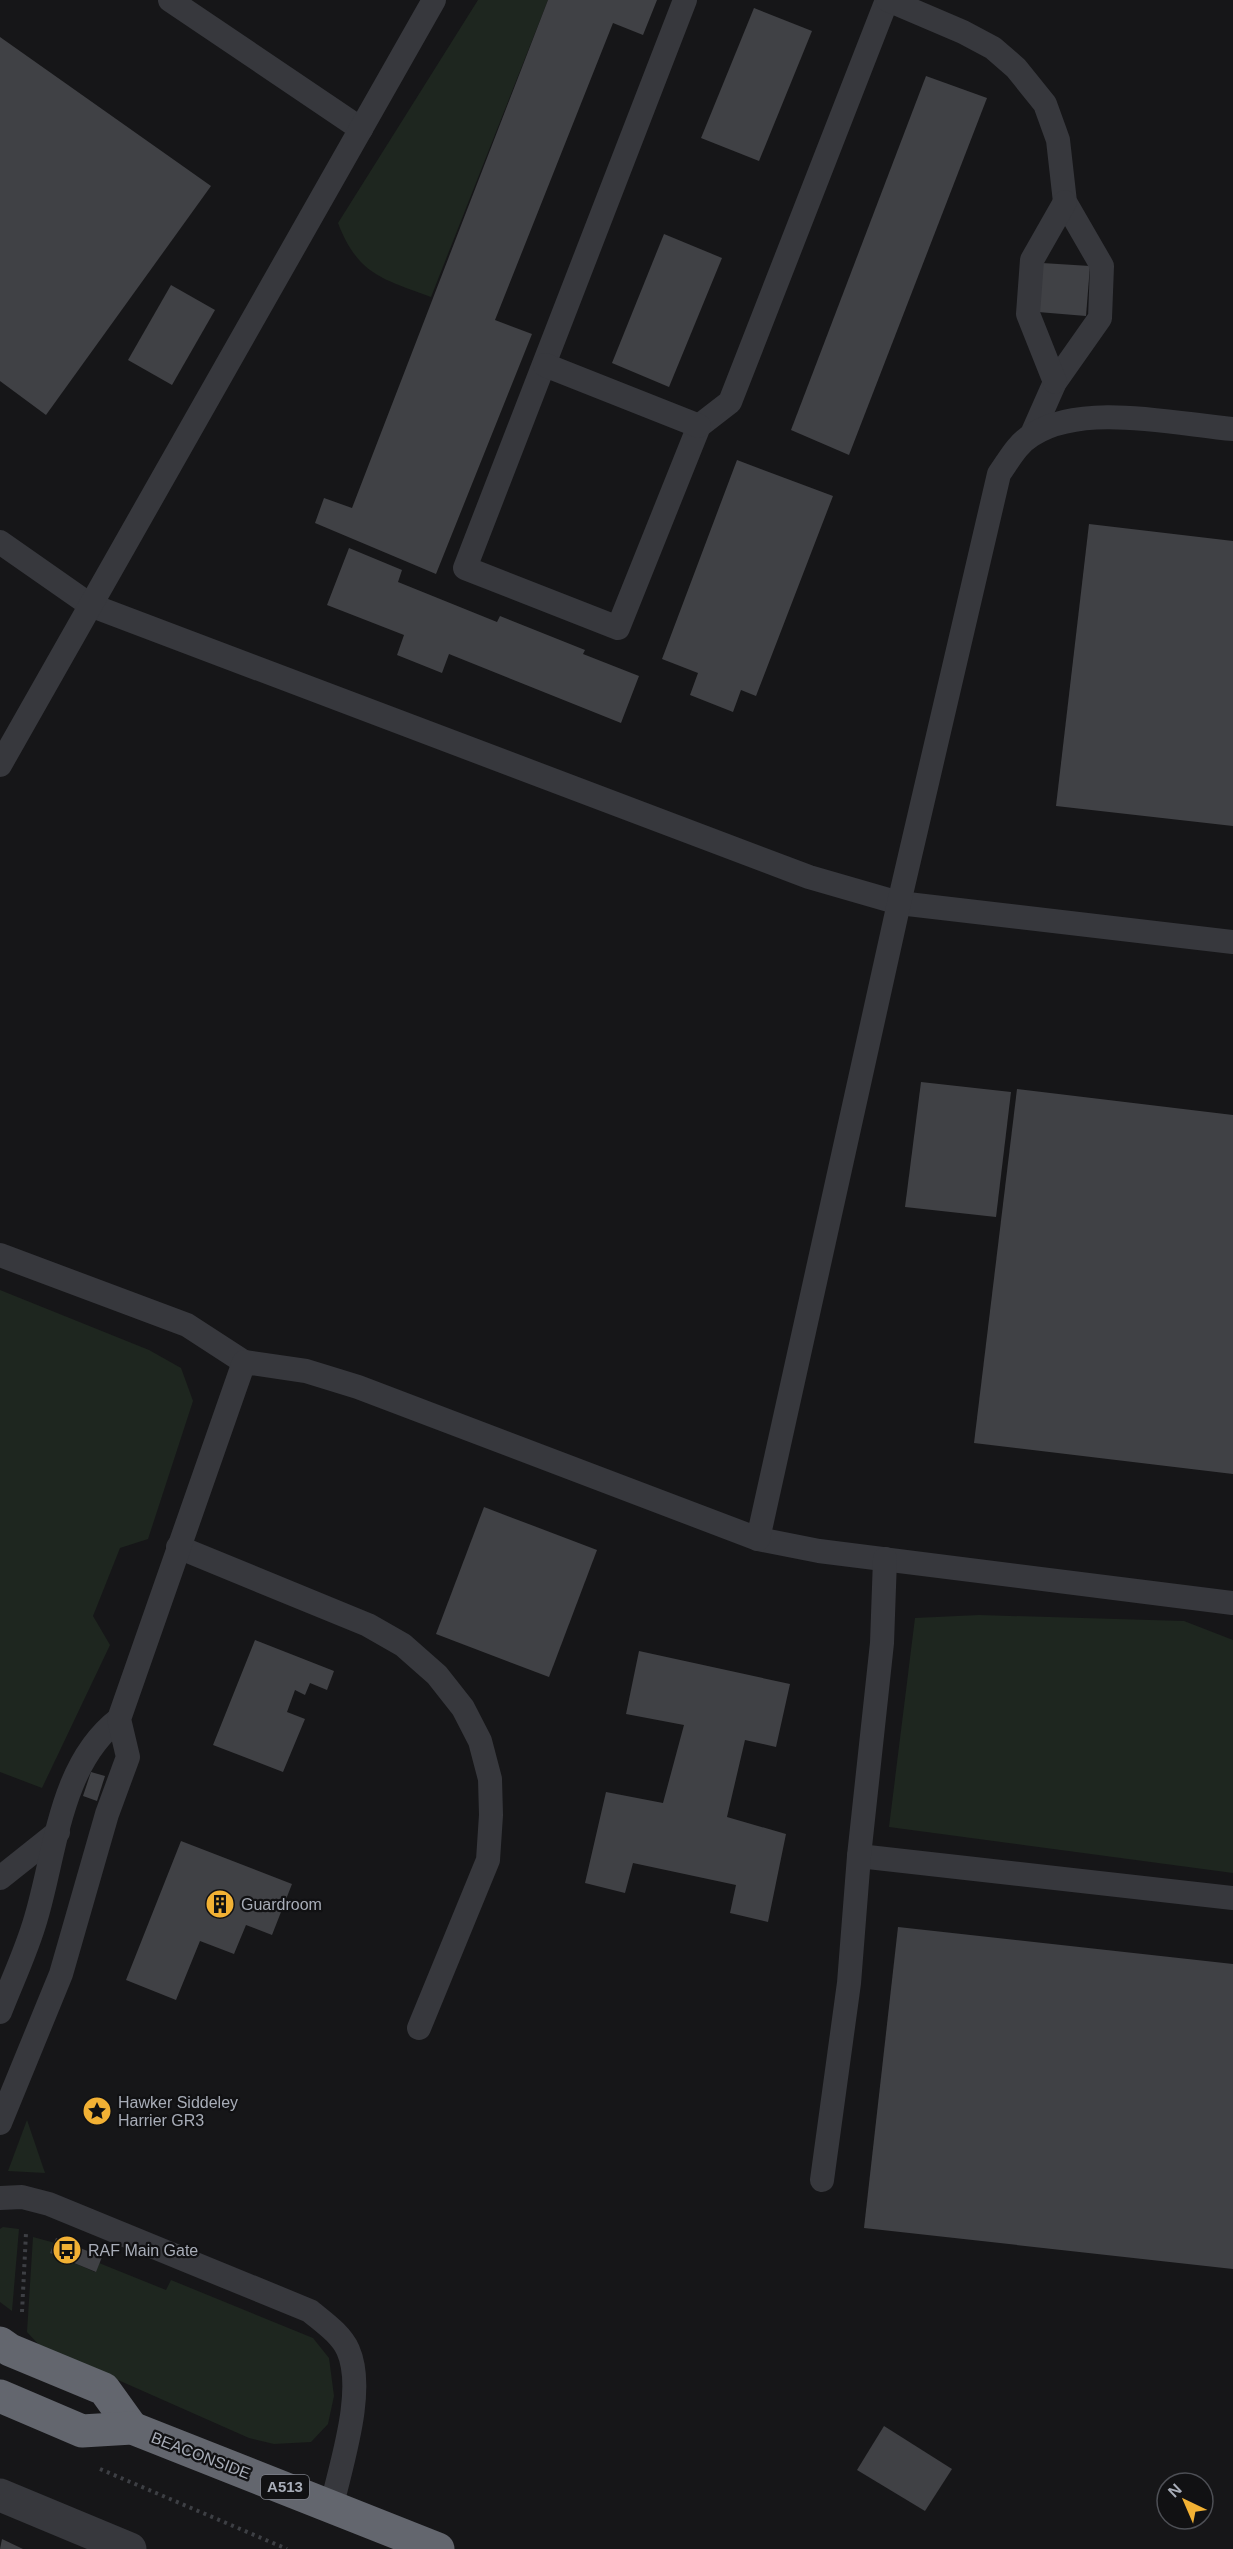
<svg xmlns="http://www.w3.org/2000/svg" width="1233" height="2549" font-family="Helvetica,sans-serif">
  <rect width="100%" height="100%" fill="#161618"/>
  <!-- green -->
  <g fill="#1e261f">
    <path d="M478,0H548L431,297C383,279 358,275 338,223Z"/>
    <polygon points="0,1290 149,1350 181,1368 193,1401 148,1539 120,1548 93,1616 110,1645 42,1788 0,1772"/>
    <polygon points="979,1615 1184,1621 1233,1640 1233,1873 889,1827 915,1618"/>
    <polygon points="27,2120 45,2173 8,2171"/>
    <polygon points="3,2227 19,2229 12,2311 0,2302 0,2229"/>
    <polygon points="33,2237 55,2243 51,2253 95,2272 99,2263 166,2290 171,2280 313,2338 329,2358 334,2396 328,2424 311,2442 274,2444 249,2438 39,2345 27,2332"/>
  </g>
  <!-- building -->
  <g fill="#404145">
    <polygon points="548,0 657,0 643,35 613,23 495,320 532,334 436,574 315,523 324,498 352,508"/>
    <polygon points="754,8 812,31 759,161 701,138"/>
    <polygon points="0,37 211,186 46,415 0,381"/>
    <polygon points="926,76 987,98 849,455 791,430"/>
    <polygon points="664,234 722,258 669,387 612,363"/>
    <polygon points="1042,263 1090,266 1086,316 1038,312"/>
    <polygon points="171,285 215,310 172,385 128,360"/>
    <polygon points="737,460 833,496 756,696 741,690 733,712 690,695 698,673 662,659"/>
    <polygon points="1089,524 1233,541 1233,826 1056,806"/>
    <polygon points="349,548 402,570 398,582 497,622 500,616 585,650 583,654 639,676 621,723 449,654 442,673 397,655 404,635 327,605"/>
    <polygon points="921,1082 1011,1092 996,1217 905,1207"/>
    <polygon points="1017,1089 1233,1115 1233,1474 974,1443"/>
    <polygon points="484,1507 597,1550 549,1677 436,1634"/>
    <polygon points="255,1640 334,1671 327,1690 310,1683 305,1695 295,1690 287,1712 305,1719 283,1772 213,1745"/>
    <polygon points="639,1651 790,1684 776,1747 745,1740 727,1817 786,1834 768,1922 730,1913 736,1885 633,1863 625,1893 585,1883 606,1792 663,1803 684,1725 626,1714"/>
    <polygon points="91,1772 105,1776 97,1801 83,1796"/>
    <polygon points="181,1841 292,1884 272,1935 246,1925 234,1954 200,1941 176,2000 126,1980"/>
    <polygon points="898,1927 1233,1964 1233,2269 864,2228"/>
    <polygon points="56,2238 102,2257 96,2272 50,2253"/>
    <polygon points="884,2426 952,2469 925,2511 857,2470"/>
    <polygon points="2,2539 23,2549 0,2549"/>
  </g>
  <g fill="none" stroke-linecap="round" stroke-linejoin="round">
    <!-- path -->
    <g stroke="#3d3f44" stroke-width="4" stroke-dasharray="3 4.5" stroke-linecap="butt">
      <polyline points="22,2312 26,2233"/>
      <polyline points="100,2469 287,2549"/>
    </g>
    <!-- lane -->
    <g stroke="#37383d" stroke-width="24">
      <polyline points="170,0 361,129"/>
      <polyline points="685,0 465,568 618,628 699,426 730,402 887,0"/>
      <polyline points="888,0 963,32 993,48 1016,68 1045,104 1058,140 1065,202 1102,266 1100,318 1055,382 1032,434"/>
      <polyline points="545,365 699,426"/>
      <polyline points="1055,382 1028,314 1032,260 1065,202"/>
      <polyline points="0,542 90,605 809,877 899,903 1233,942"/>
      <polyline points="0,765 434,0"/>
      <polyline points="0,1255 187,1325 244,1362"/>
      <polyline points="758,1539 819,1551 1233,1603"/>
      <polyline points="178,1547 368,1625 403,1645 437,1675 463,1708 480,1741 490,1779 491,1815 488,1860 419,2028"/>
      <polyline points="859,1856 1233,1898"/>
      <polyline points="0,1878 58,1832"/>
      <path d="M0,2012C12,1981 27,1950 36,1918C56,1851 60,1764 119,1719"/>
      <path d="M0,2123L61,1974L107,1814L128,1757L119,1719L244,1362L306,1371L358,1387L758,1539L899,903L999,474C1009,460 1017,444 1032,435C1082,402 1175,424 1233,429"/>
      <polyline points="822,2180 849,1983 859,1856 882,1643 885,1559"/>
      <path d="M0,2198L22,2197L49,2204L310,2311C323,2322 341,2334 348,2350C366,2390 341,2464 332,2505"/>
    </g>
    <!-- street -->
    <polyline stroke="#37383d" stroke-width="33" points="0,2495 130,2549"/>
    <!-- highway -->
    <g stroke="#63666e" stroke-width="33">
      <polyline points="0,2343 10,2350 104,2389 132,2428"/>
      <polyline points="0,2396 82,2431 132,2428 438,2549"/>
    </g>
  </g>
  <!-- icons -->
  <defs>
    <g id="building-disc" transform="scale(1.5)"><circle r="9.5" fill="#f2b134" stroke="#111113"/><path d="M-4-6H4V6H1V3H-1V6H-4ZM-2.5-4.3h1.7v1.8h-1.7ZM.8-4.3h1.7v1.8H.8ZM-2.5-1h1.7V.8h-1.7ZM.8-1h1.7V.8H.8Z" fill="#111"/></g>
    <g id="sight-disc" transform="scale(1.5)"><circle r="9.5" fill="#f2b134" stroke="#111113"/><path d="M0-6L1.8-2.2L6-1.7L2.9 1.2L3.7 5.4L0 3.3L-3.7 5.4L-2.9 1.2L-6-1.7L-1.8-2.2Z" fill="#111"/></g>
    <g id="bus-disc" transform="scale(1.5)"><circle r="9.5" fill="#f2b134" stroke="#111113"/><path d="M-5-6H5V4H4V6H2V4H-2V6H-4V4H-5ZM-3.5-4V0h7V-4ZM-3.5 1.2v1.5H-2V1.2ZM2 1.2v1.5H3.5V1.2Z" fill="#111"/></g>
  </defs>
  <g fill-rule="evenodd">
    <use href="#building-disc" x="220" y="1904"/>
    <use href="#sight-disc" x="97" y="2111"/>
    <use href="#bus-disc" x="67" y="2250"/>
  </g>
  <g text-anchor="middle" stroke-width="4.5" stroke-linejoin="round" paint-order="stroke">
    <!-- shield labels -->
    <rect fill="#111113" stroke="#7b7e86" stroke-width="1.5" x="261" y="2475" width="48" height="24" rx="4.5"/>
    <g font-size="15" font-weight="bold" fill="#a8adb8">
      <text x="285" y="2492">A513</text>
    </g>
    <!-- poi labels -->
    <g font-size="16" fill="#a8adb8" stroke="#111113" text-anchor="start">
      <text x="241" y="1910">Guardroom</text>
      <text x="118" y="2108">Hawker Siddeley<tspan x="118" dy="18">Harrier GR3</tspan></text>
      <text x="88" y="2256">RAF Main Gate</text>
    </g>
    <!-- street labels -->
    <g font-size="16" fill="#a8adb8" stroke="#111113">
      <text transform="translate(201 2455) rotate(21)" y="6">BEACONSIDE</text>
    </g>
  </g>
  <!-- north arrow -->
  <g transform="translate(1185 2501) rotate(316)"><circle r="28" fill="#111113" stroke="#4d4f55" stroke-width="1.5"/>
  <path d="M0-4.5L10 22L0 15L-10 22Z" fill="#f2b134"/>
  <text y="-9" font-size="16" font-weight="bold" text-anchor="middle" fill="#a8adb8">N</text>
  </g>
</svg>
